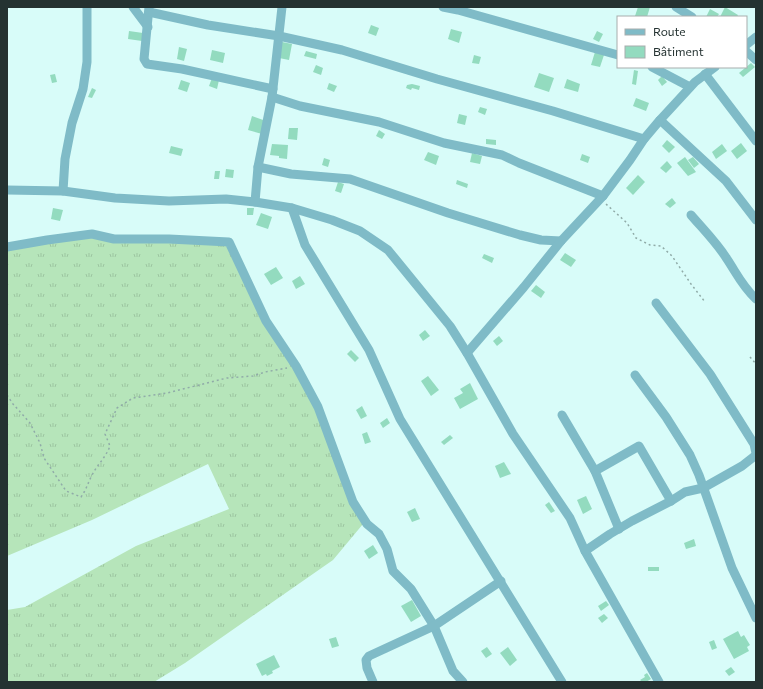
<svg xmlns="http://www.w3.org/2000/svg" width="763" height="689" font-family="Commissioner,sans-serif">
  <defs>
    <pattern id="grass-tufts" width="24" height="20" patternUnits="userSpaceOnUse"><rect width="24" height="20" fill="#b6e5ba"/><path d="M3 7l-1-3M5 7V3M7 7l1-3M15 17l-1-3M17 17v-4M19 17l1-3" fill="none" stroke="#9cc5a0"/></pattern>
  </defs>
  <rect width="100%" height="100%" fill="#d8fcf9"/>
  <!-- grass -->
  <polygon fill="url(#grass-tufts)" points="109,237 228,243 273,328 326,418 357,507 368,518 333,560 185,663 154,682 7,682 7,610 25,607 136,546 229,509 208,464 92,520 7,556 7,251 44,241"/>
  <!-- building -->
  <g fill="#93dbbf">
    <polygon points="638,7 650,7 647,17 635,16"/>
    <polygon points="725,7 738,15 737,17 720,17"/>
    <polygon points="710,9 719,14 717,17 706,17"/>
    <polygon points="371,25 379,28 376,36 368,33"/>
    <polygon points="451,29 462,32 459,43 448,39"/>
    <polygon points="129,31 143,33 142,41 128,39"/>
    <polygon points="597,31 603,34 599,42 593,39"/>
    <polygon points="282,42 292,44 289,60 279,58"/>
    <polygon points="179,47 187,49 184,61 177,59"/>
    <polygon points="212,50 225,53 223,63 210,60"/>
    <polygon points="306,51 317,54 316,59 304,56"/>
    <polygon points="595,52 604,55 600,67 591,65"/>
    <polygon points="474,55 481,57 479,64 472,63"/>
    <polygon points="751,63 755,67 743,77 739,73"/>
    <polygon points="316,65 323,68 321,75 313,72"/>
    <polygon points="634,70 638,71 636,85 632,84"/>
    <polygon points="539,73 554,78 549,92 534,87"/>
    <polygon points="55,74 57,82 52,83 50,75"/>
    <polygon points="662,76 667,82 662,86 658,80"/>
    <polygon points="212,78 219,80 217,89 209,86"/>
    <polygon points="567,79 580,84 578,92 564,88"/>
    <polygon points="181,80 190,83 187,92 178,89"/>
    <polygon points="329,83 337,86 334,92 327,89"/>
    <polygon points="412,84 420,86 419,90 412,88 411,90 406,88 407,85"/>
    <polygon points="92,88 96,90 92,98 88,97"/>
    <polygon points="636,98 649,103 646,111 633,106"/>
    <polygon points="480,107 487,109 485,115 478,112"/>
    <polygon points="459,114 467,116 465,125 457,123"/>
    <polygon points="252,116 266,121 262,134 248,130"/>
    <polygon points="289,128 298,128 297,140 288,139"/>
    <polygon points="379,130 385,134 382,139 376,136"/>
    <polygon points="486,139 496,140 496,145 486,144"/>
    <polygon points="667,140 675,147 669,153 662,146"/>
    <polygon points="741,143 747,151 737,159 731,151"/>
    <polygon points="272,144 288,145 287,159 279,158 279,156 270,155"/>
    <polygon points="722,144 727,151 716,159 712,152"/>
    <polygon points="171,146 183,149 181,156 169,153"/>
    <polygon points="428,152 439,156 436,165 424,160"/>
    <polygon points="472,153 482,156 480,164 470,162"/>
    <polygon points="582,154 590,157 588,163 580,160"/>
    <polygon points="685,157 696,172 688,176 677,163"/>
    <polygon points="693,157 699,164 694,168 688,160"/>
    <polygon points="324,158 330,160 328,167 322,165"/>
    <polygon points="667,161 672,167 666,173 660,168"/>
    <polygon points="226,169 234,170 233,178 225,177"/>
    <polygon points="215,171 220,171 219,179 214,179"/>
    <polygon points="638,175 645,182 633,195 626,188"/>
    <polygon points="457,180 468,184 467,188 456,184"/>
    <polygon points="338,182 344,184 341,193 335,191"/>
    <polygon points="672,198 676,203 670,208 665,204"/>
    <polygon points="53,208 63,210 60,221 51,219"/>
    <polygon points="247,208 254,208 253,215 247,215"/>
    <polygon points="261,213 272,217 268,229 256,225"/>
    <polygon points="565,253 576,260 571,267 560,260"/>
    <polygon points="484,254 494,258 492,263 482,258"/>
    <polygon points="276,267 283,278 271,285 264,274"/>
    <polygon points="300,276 305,284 296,289 292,281"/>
    <polygon points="536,285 545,292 541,298 531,291"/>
    <polygon points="425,330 430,336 423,341 419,335"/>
    <polygon points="499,336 503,341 497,346 493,341"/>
    <polygon points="351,350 359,358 355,362 347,354"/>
    <polygon points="428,376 439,390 431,396 421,381"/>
    <polygon points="470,383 478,399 460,409 454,398 463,393 460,389"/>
    <polygon points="362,406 367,416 361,419 356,410"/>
    <polygon points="387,418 390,423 383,428 380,423"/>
    <polygon points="367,432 371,442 365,444 362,434"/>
    <polygon points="450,435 453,438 444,445 441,442"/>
    <polygon points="504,462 511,474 500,478 495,466"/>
    <polygon points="586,496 592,509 583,514 577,500"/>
    <polygon points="549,502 555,511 551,513 545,505"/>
    <polygon points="415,508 420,519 412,522 407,512"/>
    <polygon points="694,539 696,546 686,549 684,543"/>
    <polygon points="373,545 378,553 369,559 364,551"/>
    <rect x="648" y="567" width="11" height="4"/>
    <polygon points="412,600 421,616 411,622 401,606"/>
    <polygon points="606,601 609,605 601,611 598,606"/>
    <polygon points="604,614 608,618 602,623 598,618"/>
    <polygon points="738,631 741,637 744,635 750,645 747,647 749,651 734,659 723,639"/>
    <polygon points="336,637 339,646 332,648 329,639"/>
    <polygon points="714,640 717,648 712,650 709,642"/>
    <polygon points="487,647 492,654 486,658 481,651"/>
    <polygon points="508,647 517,660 510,666 500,653"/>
    <polygon points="274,655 280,667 272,671 273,673 267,676 266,674 262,676 256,664"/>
    <polygon points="731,667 735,672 729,676 725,671"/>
    <polygon points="647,673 651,679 646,682 642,682 640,680 645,677 644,675"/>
  </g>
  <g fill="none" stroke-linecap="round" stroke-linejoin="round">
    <!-- path -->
    <g stroke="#90aba8" stroke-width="1.5" stroke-dasharray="2 3" stroke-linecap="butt">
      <polyline points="606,204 627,223 636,238 650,245 661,246 672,256 691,284 705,302"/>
      <polyline points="750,357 756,364"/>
      <path d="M7,395L13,404L30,423L40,443L44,458L66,491L81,497C86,490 88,483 92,475C98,464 106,457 110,446L105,434L117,408L133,398L167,393L227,378L253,376L265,372L287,368"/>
    </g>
    <!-- street -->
    <g stroke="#7fbbc7" stroke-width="9">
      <polyline points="133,7 148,27"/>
      <polyline points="149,7 144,59 147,64 182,69 273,89"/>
      <polyline points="282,7 272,97 258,167 291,174 350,179 448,213 520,235 541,240 561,241"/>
      <polyline points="443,7 458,10 618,55"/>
      <polyline points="676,7 692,17"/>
      <polyline points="149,12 208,25 279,36 342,50 437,79 553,111 644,139"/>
      <polyline points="746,45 756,37"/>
      <polyline points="746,51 756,60"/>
      <polyline points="652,67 690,87"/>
      <polyline points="705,74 756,141"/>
      <polyline points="272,97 300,106 379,122 444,143 502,155 519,163 603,196"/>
      <polyline points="660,120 726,181 756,220"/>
      <polyline points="7,190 63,191 115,198 169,201 226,199 255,202 292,208 332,220 360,231 388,250 450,326 467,353 513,434 570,518 585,551 659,682"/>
      <polyline points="63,191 65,159 72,123 83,89 87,62 87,7"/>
      <polyline points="255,202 258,167"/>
      <polyline points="292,208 305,245 369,350 400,419 562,682"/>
      <path d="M691,215C703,229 717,243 727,259C737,274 742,286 756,299"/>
      <polyline points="7,247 47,240 92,234 114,239 169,239 229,242 266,321 296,366 318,407 353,502 367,524 379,534 387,549 393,571 411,589 434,626 453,671 463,682"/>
      <polyline points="656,303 710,374 754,444 756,453"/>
      <polyline points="467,353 524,287 561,241 603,196 630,160 644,139 660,120 695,82 715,67"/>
      <polyline points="635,375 666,417 690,455 699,475 732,568 756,618"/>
      <polyline points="562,415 595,471"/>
      <polyline points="619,529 595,471 639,446 671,501"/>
      <polyline points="585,551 610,534 632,521 671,501 685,492 703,488 742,466 756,455"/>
      <polyline points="373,682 367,668 366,660 369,656 434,626 501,581"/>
    </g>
  </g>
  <!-- border -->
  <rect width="763" height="689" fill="none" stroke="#243231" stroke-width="16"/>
  <!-- legend -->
  <rect x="617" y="16" width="130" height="52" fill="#ffffff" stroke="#a7adad"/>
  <rect x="625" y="29" width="20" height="6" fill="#7fbbc7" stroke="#a7adad"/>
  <text x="653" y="36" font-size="12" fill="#243231">Route</text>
  <rect x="625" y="46" width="20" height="12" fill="#93dbbf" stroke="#a7adad"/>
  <text x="653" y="56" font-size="12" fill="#243231">Bâtiment</text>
</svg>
